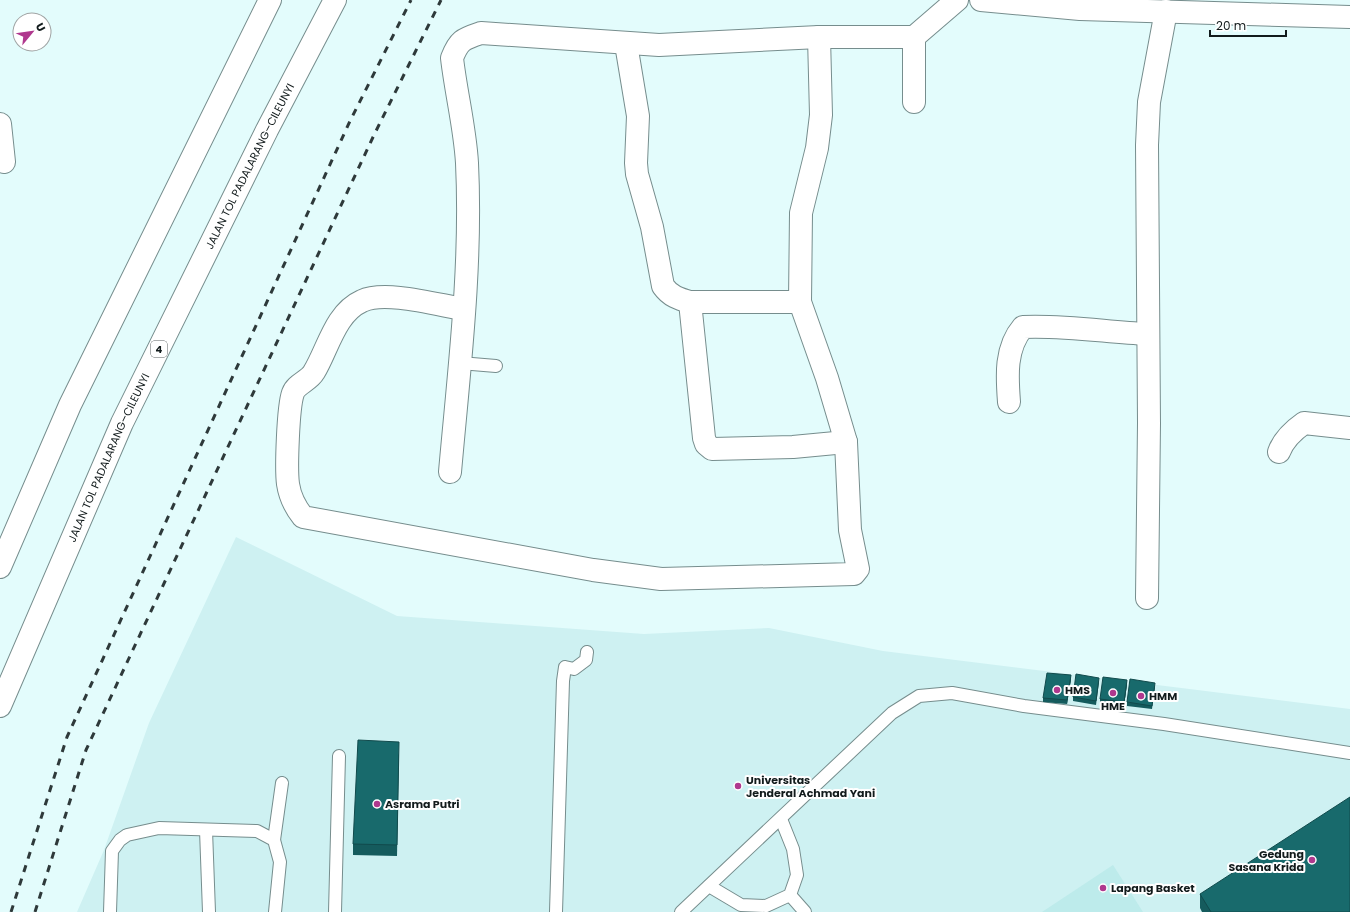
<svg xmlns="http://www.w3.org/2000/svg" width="1350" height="912" font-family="Poppins,sans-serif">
  <rect width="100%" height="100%" fill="#e3fcfc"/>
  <!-- built -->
  <polygon fill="#cef1f2" points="236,537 397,616 644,634 769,628 883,651 1350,709 1350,912 77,912 104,850 149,723"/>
  <!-- green -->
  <polygon fill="#bdebeb" points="1113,865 1143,912 1042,912"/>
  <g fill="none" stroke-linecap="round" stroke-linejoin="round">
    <!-- service casing -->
    <g stroke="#768d8d" stroke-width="14">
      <g id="service">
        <polyline points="460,363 496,366"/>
        <polyline points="206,830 209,912"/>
        <polyline points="274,840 282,783"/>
        <polyline points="709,886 741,905 766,906 790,895 797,875 793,849 781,819"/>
        <polyline points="790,895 805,912"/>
        <polyline points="110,912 112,851 120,840 127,835 159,828 257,831 274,840 280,862 275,912"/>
        <polyline points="335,912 339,756"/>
        <polyline points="556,912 563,681 565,667 574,669 586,660 587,652"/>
        <polyline points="681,912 892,713 919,696 952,693 1024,706 1164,724 1350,753"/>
      </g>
    </g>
    <!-- minor casing -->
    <g stroke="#768d8d" stroke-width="24">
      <g id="minor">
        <path d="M626,44L638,116L636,163L637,174L652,227L663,286C670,296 679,299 690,302H800L801,213L817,148L821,115L819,37"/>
        <polyline points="914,102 914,37 957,0"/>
        <polyline points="0,124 4,162"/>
        <polyline points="690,302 704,438 706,444 712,449 793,447 846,442"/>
        <path d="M463,309C438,305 385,290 362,301C335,313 328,349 314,372C309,381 296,384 293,393C288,407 286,469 288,484C290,497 295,507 303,517L593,570L661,579L854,574L858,569L850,530L846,442L827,378L800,302"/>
        <path d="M1009,402C1007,376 1005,348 1023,327C1064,325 1106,332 1147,334"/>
        <path d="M1279,452C1283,441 1294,430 1304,423L1350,428"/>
        <path d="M450,472C459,370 472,266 467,163C465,128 456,93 452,58C459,40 463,39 481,33L659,45L819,37H914"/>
        <polyline points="1147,598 1149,423 1147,145 1149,102 1166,11"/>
      </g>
    </g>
    <!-- secondary casing -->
    <g stroke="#768d8d" stroke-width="24">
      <polyline id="secondary" points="981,0 1080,9 1350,17"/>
    </g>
    <!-- motorway casing -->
    <g stroke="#768d8d" stroke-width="24">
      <g id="motorway">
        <polyline points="0,567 70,405 270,0"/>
        <path id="s1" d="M0,706L122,423L267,130L335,0"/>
      </g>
    </g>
    <!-- service -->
    <use href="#service" stroke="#fff" stroke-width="12"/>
    <!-- minor -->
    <use href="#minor" stroke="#fff" stroke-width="22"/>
    <!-- secondary -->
    <use href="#secondary" stroke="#fff" stroke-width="22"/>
    <!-- motorway -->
    <use href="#motorway" stroke="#fff" stroke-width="22"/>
    <!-- rail -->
    <g stroke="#2e393a" stroke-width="3" stroke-dasharray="7 7" stroke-linecap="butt">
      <polyline points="11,912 67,737 350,121 411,0"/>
      <polyline points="35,912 86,750 374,135 441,0"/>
    </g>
  </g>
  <!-- wall -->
  <g fill="#155b5d">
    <polygon points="1071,679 1067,704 1043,702 1043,698"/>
    <polygon points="1099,682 1096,705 1073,701 1073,697"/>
    <polygon points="1127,684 1124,706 1100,703 1100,699"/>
    <polygon points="1155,687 1152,709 1127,706 1127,702"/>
    <polygon points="399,753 397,856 353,855 353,844"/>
    <polygon points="1200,894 1350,912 1202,912 1200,908"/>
  </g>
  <!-- shaded-wall -->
  <g fill="#114a4c">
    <polygon points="1071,675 1071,679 1067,704 1067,700"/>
    <polygon points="1127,680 1127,684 1124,706 1124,702"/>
  </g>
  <!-- building -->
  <g fill="#186a6c" stroke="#114a4c">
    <polygon points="1047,673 1071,675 1067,700 1043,698"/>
    <polygon points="1076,674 1099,678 1096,701 1073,697"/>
    <polygon points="1103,677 1127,680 1124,702 1100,699"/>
    <polygon points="1130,679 1155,683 1152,706 1127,702"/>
    <polygon points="358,740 399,742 397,845 353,844"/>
    <polygon points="1350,797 1350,912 1211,912 1200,894"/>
  </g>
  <!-- markers -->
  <g fill="#af388e" stroke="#fff" stroke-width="1.5">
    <circle cx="1057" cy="690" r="4"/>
    <circle cx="1113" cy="693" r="4"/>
    <circle cx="1141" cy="696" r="4"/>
    <circle cx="738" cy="786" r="4"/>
    <circle cx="377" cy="804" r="4"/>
    <circle cx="1312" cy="860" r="4"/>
    <circle cx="1103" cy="888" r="4"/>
  </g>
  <g text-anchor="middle" stroke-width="4" stroke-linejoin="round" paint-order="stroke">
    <!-- shield labels -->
    <rect fill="#fff" stroke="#595f60" stroke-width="1" x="151" y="341" width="16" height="16" rx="3"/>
    <g font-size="10" font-weight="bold" fill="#121b1c">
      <text x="159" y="353">4</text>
    </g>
    <!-- street labels -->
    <g font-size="11" fill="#121b1c" stroke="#fff">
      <text dy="4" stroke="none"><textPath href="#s1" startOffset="595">JALAN TOL PADALARANG–CILEUNYI</textPath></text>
      <text dy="4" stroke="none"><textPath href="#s1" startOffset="271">JALAN TOL PADALARANG–CILEUNYI</textPath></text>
    </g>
    <!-- poi labels -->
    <g font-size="11" font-weight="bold" fill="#121b1c" stroke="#fff" text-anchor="start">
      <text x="1065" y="694">HMS</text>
      <text x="1149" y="700">HMM</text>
      <text x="1113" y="710" text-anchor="middle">HME</text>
      <text x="746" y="784">Universitas<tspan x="746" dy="13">Jenderal Achmad Yani</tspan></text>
      <text x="385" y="808">Asrama Putri</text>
      <text x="1304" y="858" text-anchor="end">Gedung<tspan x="1304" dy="13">Sasana Krida</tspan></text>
      <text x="1111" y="892">Lapang Basket</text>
    </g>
  </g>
  <!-- north arrow -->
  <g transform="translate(32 32) rotate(61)"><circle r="19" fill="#ffffff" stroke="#a0a4a4"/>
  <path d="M0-3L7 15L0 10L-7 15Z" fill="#af388e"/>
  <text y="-6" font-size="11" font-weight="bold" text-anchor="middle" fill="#121b1c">U</text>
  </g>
  <!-- scale -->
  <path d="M1210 30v6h76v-6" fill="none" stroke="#121b1c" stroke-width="2"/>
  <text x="1216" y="30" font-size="12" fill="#121b1c" stroke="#ffffff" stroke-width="3" paint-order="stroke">20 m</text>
</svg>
